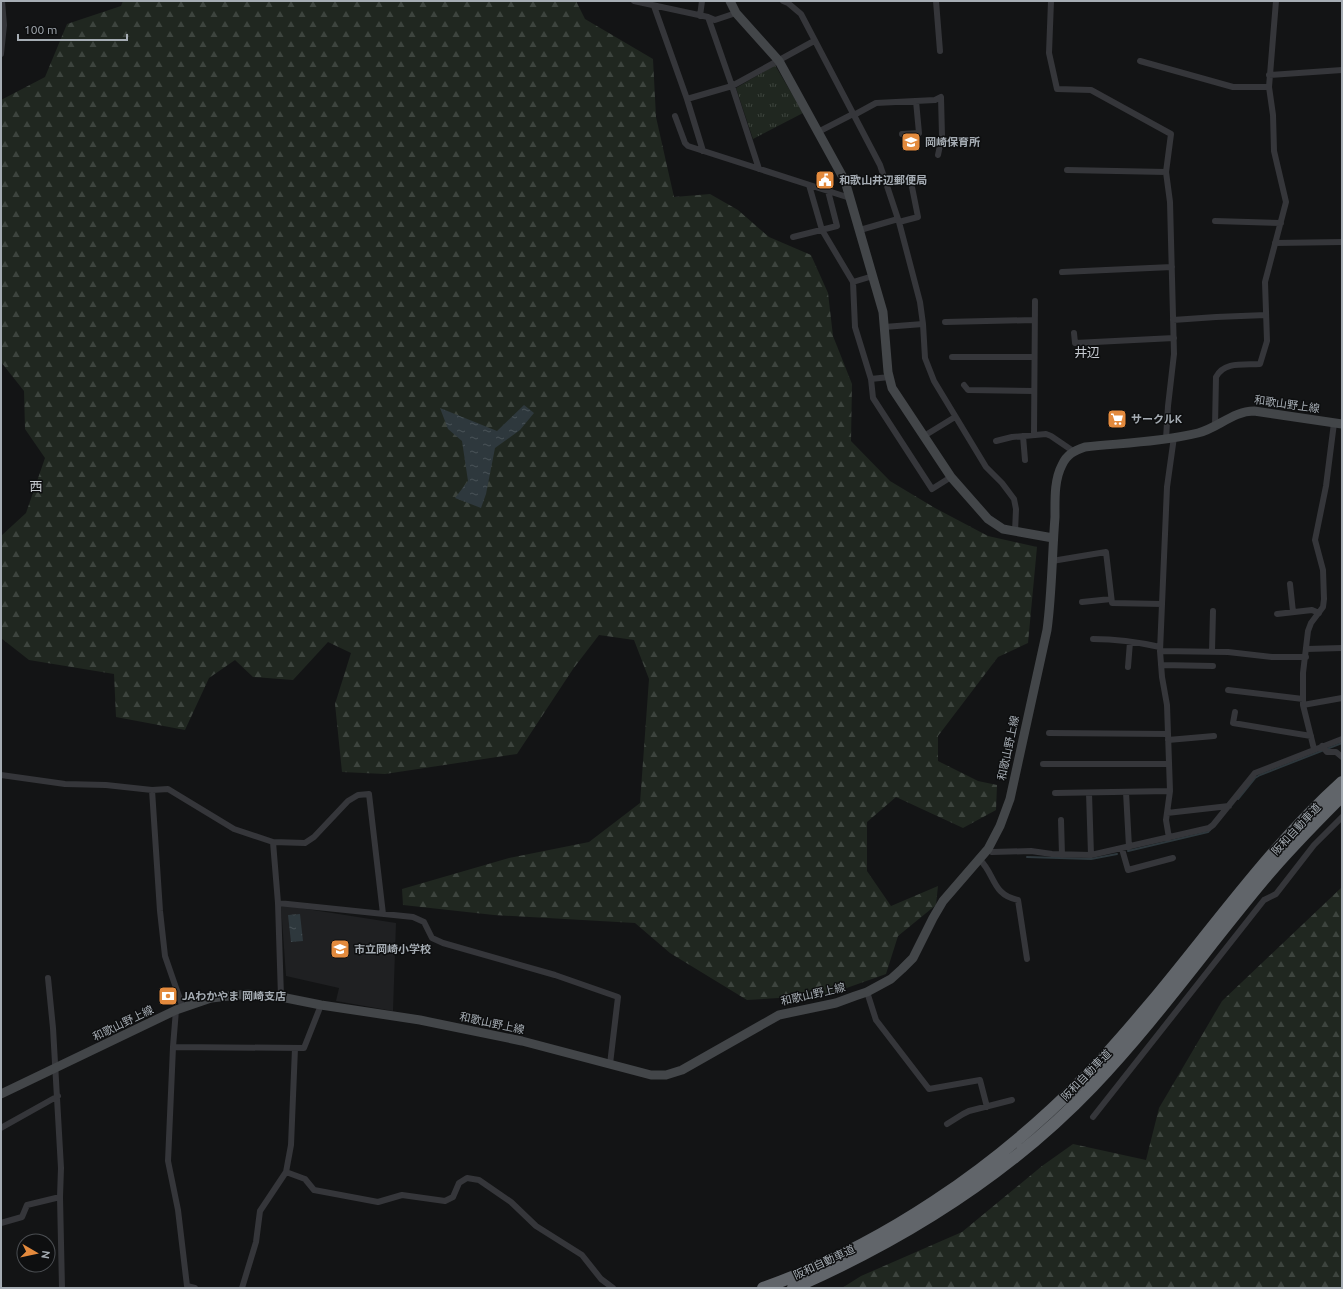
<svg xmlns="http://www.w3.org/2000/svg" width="1343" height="1289" font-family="Ubuntu,'Noto Sans JP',sans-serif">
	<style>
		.built { fill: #1f2022 }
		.forest { fill: url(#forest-firs) }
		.park { fill: url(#park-tufts) }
		.water { fill: url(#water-ripples) }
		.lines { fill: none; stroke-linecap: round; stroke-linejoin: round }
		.stream { stroke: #2e383d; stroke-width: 2 }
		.street { stroke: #35363a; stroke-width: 6 }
		.secondary { stroke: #434649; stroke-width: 9 }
		.highway { stroke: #61656a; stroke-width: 12 }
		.labels { text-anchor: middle; stroke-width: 3; stroke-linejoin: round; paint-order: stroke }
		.poi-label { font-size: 11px; font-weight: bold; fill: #a6adb4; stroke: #0e0f10; text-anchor: start }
		.street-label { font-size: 11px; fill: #a6adb4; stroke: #0e0f10 }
		.quarter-label { font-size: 13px; fill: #c7cbd1; stroke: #0e0f10 }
	</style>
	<defs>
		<pattern id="forest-firs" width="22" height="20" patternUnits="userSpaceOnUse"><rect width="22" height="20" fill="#202720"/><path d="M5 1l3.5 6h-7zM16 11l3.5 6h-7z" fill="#3d443e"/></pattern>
		<pattern id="park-tufts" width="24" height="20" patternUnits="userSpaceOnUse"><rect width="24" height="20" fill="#202720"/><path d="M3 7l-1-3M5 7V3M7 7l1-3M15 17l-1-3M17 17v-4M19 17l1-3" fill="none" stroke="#3d443e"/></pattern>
		<pattern id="water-ripples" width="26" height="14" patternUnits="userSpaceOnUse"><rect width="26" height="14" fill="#2e383d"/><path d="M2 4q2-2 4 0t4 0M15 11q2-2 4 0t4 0" fill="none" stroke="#495257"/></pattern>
	</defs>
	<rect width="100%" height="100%" fill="#131415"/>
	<!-- built -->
	<path class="built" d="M 281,905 L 396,923 L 393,1011 L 336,1001 L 339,988 L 286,976 Z"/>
	<!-- forest -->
	<path class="forest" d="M 123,1 L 576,1 L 585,19 L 653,59 L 656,117 L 674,197 L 710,194 L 738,210 L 769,237 L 811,255 L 828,293 L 833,336 L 852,384 L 851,441 L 890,481 L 935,508 L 988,536 L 1037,547 L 1028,643 L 998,657 L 938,736 L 938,761 L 978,781 L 997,785 L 996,810 L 963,828 L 896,797 L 867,822 L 867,871 L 891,906 L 938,886 L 936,905 L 898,936 L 886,974 L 827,995 L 747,1000 L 670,953 L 635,923 L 494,915 L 403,905 L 402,889 L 509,858 L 589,842 L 640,803 L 649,679 L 634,640 L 599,635 L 573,669 L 517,754 L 385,774 L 342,772 L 335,704 L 351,653 L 328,642 L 293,680 L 253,677 L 235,660 L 209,678 L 185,730 L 116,717 L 114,674 L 29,660 L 1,638 L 1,536 L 26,513 L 45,458 L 25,429 L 24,391 L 1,362 L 1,100 L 45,77 L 67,24 L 121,6 Z
		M 1342,887 L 1342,1288 L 842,1288 L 861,1276 L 962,1232 L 1042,1166 L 1073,1144 L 1146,1160 L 1159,1108 L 1222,1001 Z"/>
	<!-- park -->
	<path class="park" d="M 775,65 L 803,113 L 753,139 L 736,88 Z"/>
	<!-- water -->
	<path class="water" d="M 524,405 L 534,413 L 520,430 L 495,448 L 486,494 L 481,508 L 455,498 L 468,481 L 462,441 L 448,429 L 440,408 L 497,431 Z
		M 300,914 L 303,941 L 291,942 L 288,915 Z"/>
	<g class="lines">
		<!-- stream -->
		<path class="stream" d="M 1238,799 L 1255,778 L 1260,775 L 1342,743
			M 1128,851 L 1208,832 L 1210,830
			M 1027,857 L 1091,859 L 1117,854"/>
		<!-- street -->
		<path class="street" d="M 634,1 L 708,17 L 715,20 L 736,13
			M 783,1 L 788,3 L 801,14 L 880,165 L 899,222 L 920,302 L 923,324 L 925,358 L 934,381 L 986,467 L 1002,483 L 1014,499 L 1016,509 L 1015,532
			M 936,1 L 940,51
			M 1051,1 L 1049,53 L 1057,89 L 1091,90 L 1171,134 L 1166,172 L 1170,202 L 1174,354 L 1168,406 L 1166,439
			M 654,6 L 687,99 L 703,151
			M 700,16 L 702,1
			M 708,17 L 732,86 L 759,169
			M 1,54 L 4,25 L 2,1
			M 1140,61 L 1233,87 L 1269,87
			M 1269,75 L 1342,70
			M 687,99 L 732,86 L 814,41
			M 854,115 L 876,103 L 935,100 L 941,97 L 942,136 L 938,155
			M 675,116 L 685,143 L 688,146 L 850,198
			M 818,132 L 853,114
			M 902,134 L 919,133 L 916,101
			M 1067,170 L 1166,172
			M 809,185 L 822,230 L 853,282 L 855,327 L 871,379 L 873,398 L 932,489 L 951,477
			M 1215,221 L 1281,223
			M 899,222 L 918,217 L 912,187
			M 860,230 L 898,219
			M 793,237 L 837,226 L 828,191
			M 1275,243 L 1342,242
			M 1062,272 L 1172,267
			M 853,282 L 873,276
			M 1173,320 L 1216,317 L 1266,315
			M 945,322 L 1034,320
			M 884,327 L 923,324
			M 1074,333 L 1075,343 L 1174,338
			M 952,357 L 1034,357
			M 871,379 L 889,377
			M 964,385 L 968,390 L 1034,391
			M 1215,426 L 1216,377 C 1224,361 1244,365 1260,364 L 1267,341 L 1265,282 L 1286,202 L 1274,151 L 1273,115 L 1269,87 L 1276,1
			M 1034,435 L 1035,301
			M 924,436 L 955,417
			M 1023,436 L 1025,460
			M 996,441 L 1012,437 L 1046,434 L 1051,436 L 1073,451
			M 1052,561 L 1106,552 L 1112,603 L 1162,604
			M 1290,584 L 1293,612
			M 1082,602 L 1111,599
			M 1277,614 L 1312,610 L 1319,613
			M 1093,639 C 1116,639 1138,642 1160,647
			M 1307,649 L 1342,648
			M 1160,651 L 1228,652 L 1272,657 L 1306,657
			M 1212,651 L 1213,611
			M 1161,665 L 1213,666
			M 1128,667 L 1130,642
			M 1228,690 L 1303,699
			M 1303,705 L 1342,698
			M 1235,712 L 1233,723 L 1311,736
			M 1049,733 L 1168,734
			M 1168,740 L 1214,736
			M 1322,746 L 1327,752 L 1336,752 L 1342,757
			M 1314,749 L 1303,705 L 1303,673 L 1308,631 L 1311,623 L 1323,607 L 1324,599 L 1323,570 L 1315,540 L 1326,486 L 1334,423
			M 1043,764 L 1169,764
			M 1,775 L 65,784 L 106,785 L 152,790 L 168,789 L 234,829 L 273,842 L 305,843 L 314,837 L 348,801 L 358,795 L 369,794 L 383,914
			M 152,790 L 160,911 L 165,956 L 183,1008
			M 1126,792 L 1129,847
			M 1055,793 L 1170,791
			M 1089,793 L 1091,855
			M 1167,813 L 1229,806
			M 1061,820 L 1062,855
			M 1169,838 L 1166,820 L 1170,791 L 1167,705 L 1162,677 L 1160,651 L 1167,487 L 1174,437
			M 273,842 L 278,903 L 281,997
			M 988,849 L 992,852 L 1031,851 L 1052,854 L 1091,855 L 1209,828 L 1213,825 L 1255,773 L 1342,739
			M 1122,849 L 1128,870 L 1173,858
			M 980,860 C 995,874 992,895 1018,900 L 1027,959
			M 278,903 L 413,917 L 424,922 L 432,938 L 443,943 L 555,975 L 618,997 L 610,1064
			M 48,978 L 53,1028 L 61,1168 L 60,1197 L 62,1288
			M 867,992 L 876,1020 L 929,1089 L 980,1080 L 987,1107
			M 176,1010 L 173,1047 L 168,1161 L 178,1210 L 187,1286 L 195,1288
			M 173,1047 L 304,1048 L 321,1005
			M 1093,1117 L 1264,900 L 1276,894 L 1314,845 L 1342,817
			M 947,1124 L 963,1114 L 969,1111 L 1012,1100
			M 1,1128 L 58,1096
			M 286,1172 L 305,1179 L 314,1190 L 378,1202 L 402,1195 L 445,1201 L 453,1197 L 459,1183 L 467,1178 L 479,1180 L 511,1202 L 536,1226 L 582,1255 L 601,1279 L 613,1288
			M 1,1223 L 22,1217 L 27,1205 L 60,1197
			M 242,1288 L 256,1242 L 260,1211 L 286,1172 L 291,1145 L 295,1048"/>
		<!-- secondary -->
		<path class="secondary" d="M 730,1 L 736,13 L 779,61 L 845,181 L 883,312 L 888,372 L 892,388 L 951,477 L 988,519 L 1003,529 L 1053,538
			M 1,1094 L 176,1010 L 211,998 L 248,994 L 281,997 L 321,1005 L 420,1020 L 522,1041 L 651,1075 L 666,1075 L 682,1070 L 779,1015 L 836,1003 L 855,996 L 867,992 L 891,979 L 902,969 L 913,958 L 933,918 L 943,901 L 988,849 L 1000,826 L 1010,799 L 1047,630 C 1052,593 1052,555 1055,517 C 1055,500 1054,480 1062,465 C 1067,454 1074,451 1085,447 C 1122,443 1161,442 1198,433 C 1218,428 1233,411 1254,411 L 1342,424"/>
		<!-- highway -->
		<path class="highway" d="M 763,1288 C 882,1246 994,1169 1082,1080 C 1106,1056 1128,1030 1150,1004 C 1213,929 1269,848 1342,782
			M 793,1288 C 903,1240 1009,1174 1093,1086 C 1155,1021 1207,947 1265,878 C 1289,849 1315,823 1342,796"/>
	</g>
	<!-- icons -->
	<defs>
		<symbol id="school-square" viewBox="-11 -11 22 22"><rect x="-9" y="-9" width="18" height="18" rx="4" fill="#e38a3d" stroke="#0e0f10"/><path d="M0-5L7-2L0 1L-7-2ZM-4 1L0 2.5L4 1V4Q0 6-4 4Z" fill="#fff"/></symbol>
		<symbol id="civic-square" viewBox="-11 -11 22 22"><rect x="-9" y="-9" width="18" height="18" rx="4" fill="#e38a3d" stroke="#0e0f10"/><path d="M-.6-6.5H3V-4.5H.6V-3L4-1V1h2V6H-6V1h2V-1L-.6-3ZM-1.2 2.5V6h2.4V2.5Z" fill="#fff"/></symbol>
		<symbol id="supermarket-square" viewBox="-11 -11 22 22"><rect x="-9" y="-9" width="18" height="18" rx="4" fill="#e38a3d" stroke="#0e0f10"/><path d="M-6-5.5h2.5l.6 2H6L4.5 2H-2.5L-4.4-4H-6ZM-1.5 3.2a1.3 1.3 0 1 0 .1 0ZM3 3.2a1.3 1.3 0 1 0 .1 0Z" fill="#fff"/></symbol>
		<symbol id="bank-square" viewBox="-11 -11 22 22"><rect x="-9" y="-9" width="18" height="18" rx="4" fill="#e38a3d" stroke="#0e0f10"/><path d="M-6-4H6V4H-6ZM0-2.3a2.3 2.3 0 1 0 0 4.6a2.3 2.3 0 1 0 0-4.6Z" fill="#fff"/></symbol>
	</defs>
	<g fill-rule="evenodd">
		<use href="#school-square" x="900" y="131" width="22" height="22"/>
		<use href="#civic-square" x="814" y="169" width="22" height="22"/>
		<use href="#supermarket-square" x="1106" y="408" width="22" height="22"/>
		<use href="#school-square" x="329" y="938" width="22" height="22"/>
		<use href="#bank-square" x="157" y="985" width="22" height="22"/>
	</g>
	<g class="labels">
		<!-- poi labels -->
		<g class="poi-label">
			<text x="925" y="146">岡崎保育所</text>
			<text x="839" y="184">和歌山井辺郵便局</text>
			<text x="1131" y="423">サークルK</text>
			<text x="354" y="953">市立岡崎小学校</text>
			<text x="182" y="1000">JAわかやま 岡崎支店</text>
		</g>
		<!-- street labels -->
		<g class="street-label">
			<text transform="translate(1287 404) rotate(8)" y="4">和歌山野上線</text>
			<text transform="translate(1008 748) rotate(-78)" y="4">和歌山野上線</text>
			<text transform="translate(1296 829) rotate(-47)" y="4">阪和自動車道</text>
			<text transform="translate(813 994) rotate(-13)" y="4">和歌山野上線</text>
			<text transform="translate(123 1023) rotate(-26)" y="4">和歌山野上線</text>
			<text transform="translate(492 1023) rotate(12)" y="4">和歌山野上線</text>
			<text transform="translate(1086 1075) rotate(-46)" y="4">阪和自動車道</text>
			<text transform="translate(824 1262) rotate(-25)" y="4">阪和自動車道</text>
		</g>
		<!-- quarter labels -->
		<g class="quarter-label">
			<text x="1087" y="357">井辺</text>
			<text x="36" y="491">西</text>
		</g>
	</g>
	<!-- border -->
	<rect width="1343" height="1289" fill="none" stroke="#a6adb4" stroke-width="4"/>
	<!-- north arrow -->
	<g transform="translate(36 1253) rotate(99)"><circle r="19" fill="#0e0f10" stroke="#4b4e52"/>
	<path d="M0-3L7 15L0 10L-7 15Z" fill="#e38a3d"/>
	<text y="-6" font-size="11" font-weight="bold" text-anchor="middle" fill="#a6adb4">N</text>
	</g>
	<!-- scale -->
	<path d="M18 34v6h109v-6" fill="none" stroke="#a6adb4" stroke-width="2"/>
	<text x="24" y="34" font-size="12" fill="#a6adb4" stroke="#0e0f10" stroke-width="3" paint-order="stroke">100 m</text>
</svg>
